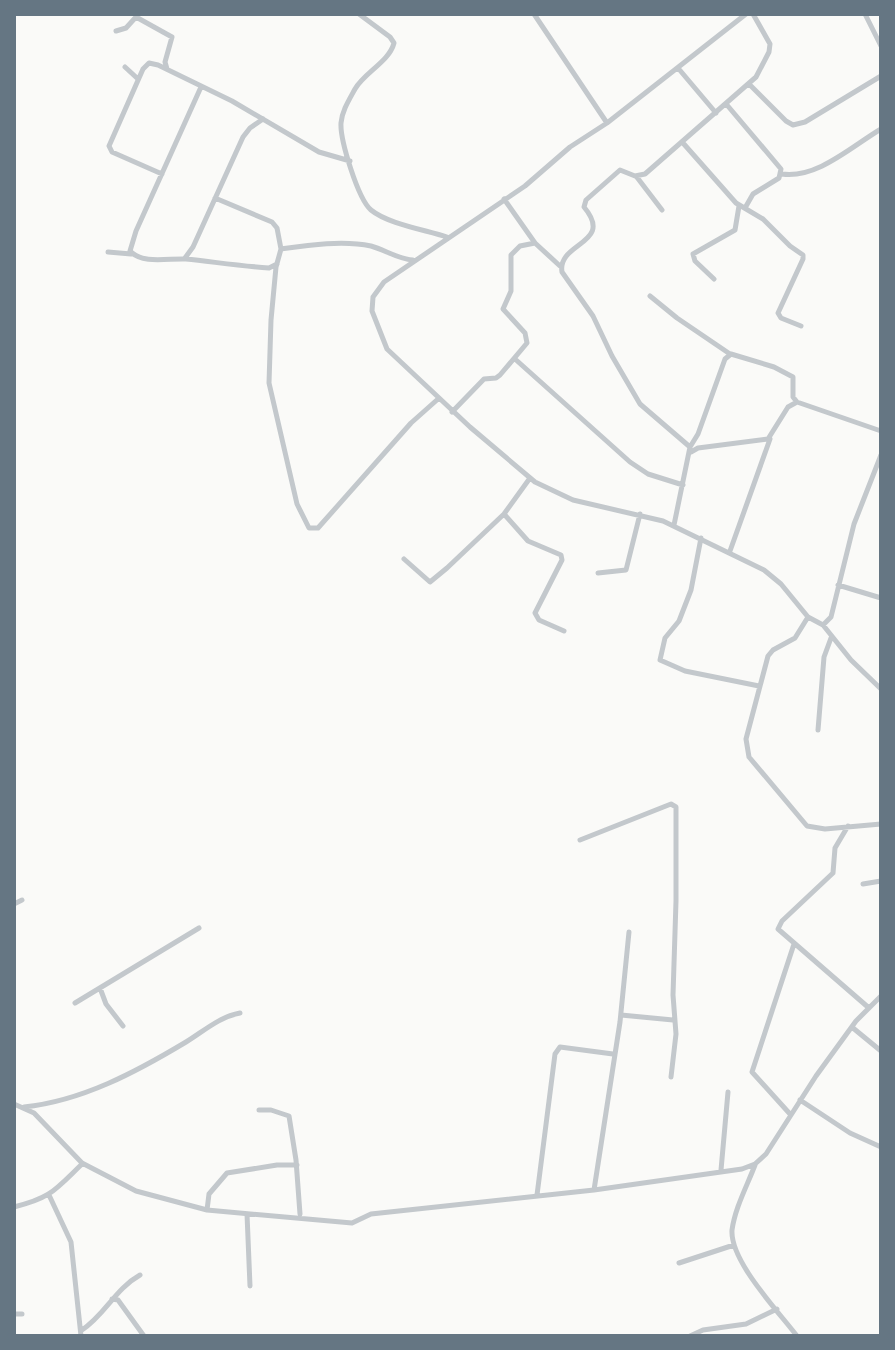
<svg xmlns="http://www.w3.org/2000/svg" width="895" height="1350" font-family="Raleway,sans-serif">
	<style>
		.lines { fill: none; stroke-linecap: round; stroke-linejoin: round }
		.minor { stroke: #c3c8cc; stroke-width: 5 }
	</style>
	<rect width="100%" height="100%" fill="#fafaf8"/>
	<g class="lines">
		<!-- minor -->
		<path class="minor" d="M 138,14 L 136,17 L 172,37 L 165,62 L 167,69
			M 359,14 L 390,37 L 394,43 C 389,62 365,72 355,89 C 349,100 342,111 341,123 C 340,140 358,199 371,210 C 388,224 426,230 447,237
			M 534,14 L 607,123
			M 746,14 L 607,123 L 570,147 L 525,186 L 384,282 L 373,297 L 372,311 L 387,349 L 470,427 L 535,482 L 573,500 L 663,521 L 764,570 L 781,584 L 808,617 L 823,625 L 851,660 L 881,689
			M 865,14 L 881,46
			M 116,31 L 126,28 L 136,17
			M 125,67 L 138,79
			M 678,68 L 716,113
			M 750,85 L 786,121 L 793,125 L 805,122 L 881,76
			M 201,87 L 136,231 L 130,251 C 143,265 169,258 186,259 C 214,262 242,266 269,268 L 277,264
			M 727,105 L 781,169 L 779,178 L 753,194 L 745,208
			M 683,143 L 736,203 L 763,219 L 790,246 L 803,255 L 803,259 L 778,313 L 781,318 L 801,326
			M 162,174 L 112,152 L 109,146 L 143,69 L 149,63 L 158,65 L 232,101 L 319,152 L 350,161
			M 782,174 C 817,179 852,146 881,129
			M 636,176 L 662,210
			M 215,198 L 272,222 L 277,228 L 281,249 L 276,267 L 271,320 L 269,383 L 297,504 L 309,528 L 318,528 L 411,423 L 438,399
			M 504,199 L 535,243
			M 281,249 C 309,245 343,240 371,246 C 385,250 398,259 413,260
			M 108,252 L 131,254
			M 185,258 L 193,247 L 243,137 L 250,128 L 263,119
			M 714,279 L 695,261 L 693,254 L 735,230 L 739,206
			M 650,296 L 677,318 L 730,354
			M 515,359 L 630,462 L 648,474 L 683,485
			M 452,412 L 484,379 L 496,378 L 500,375 L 527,343 L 525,333 L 503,309 L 511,291 L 511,255 L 520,246 L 535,243 L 560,266
			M 690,447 L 698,434 L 725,359 L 731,354 L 774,367 L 793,377 L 793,397 L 797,402 L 881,431
			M 691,452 L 698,448 L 768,439 L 788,407 L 797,402
			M 504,514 L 528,541 L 561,555 L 562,560 L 535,613 L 539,620 L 564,631
			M 674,525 L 690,447 L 640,404 L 612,356 L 593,316 L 562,272 C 557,242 615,244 584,207 L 586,200 L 620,170 L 635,176 L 645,174 L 756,77 L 769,52 L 770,44 L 753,14
			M 701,538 L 691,590 L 679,621 L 665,638 L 660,660 L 685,671 L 759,686
			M 730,551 L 770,439
			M 404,559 L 430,582 L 447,568 L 504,514 L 530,478
			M 598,573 L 626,570 L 640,514
			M 838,585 L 881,598
			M 808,617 L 795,638 L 773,650 L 768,656 L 746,739 L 749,757 L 807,826 L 825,829 L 881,824
			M 823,625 L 831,617 L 854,524 L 881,455
			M 818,730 L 824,657 L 831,638
			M 848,826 L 835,848 L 833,873 L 782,921 L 778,929 L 869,1008
			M 580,840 L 671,804 L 676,807 L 676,901 L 673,995 L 676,1034 L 671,1077
			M 863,884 L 881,881
			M 14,904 L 22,900
			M 100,988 L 106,1004 L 123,1026
			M 75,1003 L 199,928
			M 621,1015 L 673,1020
			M 853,1028 L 881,1051
			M 800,1100 L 850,1133 L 881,1147
			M 14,1104 L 34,1113 L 82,1163 L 136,1191 L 207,1210 L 352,1223 L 371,1214 L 594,1190 L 742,1169 L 755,1164 L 766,1154 L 816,1076 L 856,1021 L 881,996
			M 24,1107 C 82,1101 136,1072 186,1042 C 204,1031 219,1017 240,1013
			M 259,1110 L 271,1110 L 289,1116 L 296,1160 L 300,1214
			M 790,1114 L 752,1072 L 794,944
			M 755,1165 C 747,1186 735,1208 732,1230 C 730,1261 778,1311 797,1336
			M 721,1170 L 728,1092
			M 594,1190 L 620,1022 L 629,932
			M 49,1195 L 71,1242 L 81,1336
			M 537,1195 L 555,1054 L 560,1047 L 613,1054
			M 14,1207 C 51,1198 55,1190 82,1164
			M 207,1210 L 209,1194 L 227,1173 L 277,1165 L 297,1165
			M 247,1214 L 250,1286
			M 679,1263 L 734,1245
			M 112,1299 L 118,1300 L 144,1336
			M 14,1314 L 22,1314
			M 82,1330 C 105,1315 115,1289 140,1275
			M 690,1336 L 703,1330 L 746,1324 L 777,1309"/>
	</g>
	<!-- border -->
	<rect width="895" height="1350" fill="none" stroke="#657683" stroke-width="32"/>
</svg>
